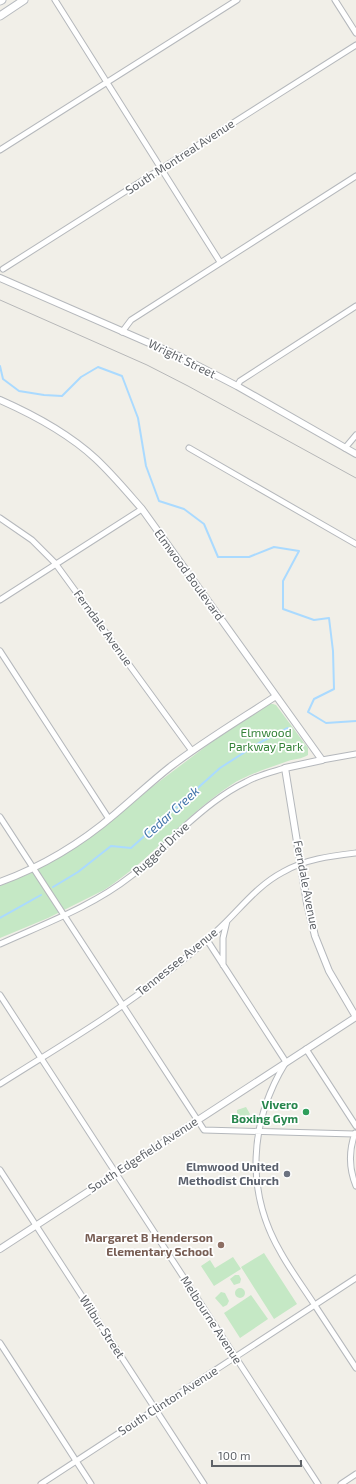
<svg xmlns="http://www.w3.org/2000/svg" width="356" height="1484" font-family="'Exo 2',sans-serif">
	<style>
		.green { fill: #c5e8c5 }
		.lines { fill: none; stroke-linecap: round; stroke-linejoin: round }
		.stream { stroke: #aadaff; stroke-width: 2 }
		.minor-casing { stroke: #b5b8bc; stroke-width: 7 }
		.tertiary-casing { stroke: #b5b8bc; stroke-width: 8 }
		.secondary-casing { stroke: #b6babf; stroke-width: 9 }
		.minor { stroke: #fff; stroke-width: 5 }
		.tertiary { stroke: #fff; stroke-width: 6 }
		.secondary { stroke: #fff; stroke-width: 7 }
		.tram { stroke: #b6b7b8; stroke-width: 1 }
		.leisure-dot { fill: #2e9e5b; stroke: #fff; stroke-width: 1.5 }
		.worship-dot { fill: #6b7280; stroke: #fff; stroke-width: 1.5 }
		.education-dot { fill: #8d6e63; stroke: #fff; stroke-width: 1.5 }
		.labels { text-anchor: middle; stroke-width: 3.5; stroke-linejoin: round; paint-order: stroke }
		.street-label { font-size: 12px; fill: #5f6368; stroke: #fff }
		.park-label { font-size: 12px; fill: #348238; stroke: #fff }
		.leisure-label { font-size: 12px; font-weight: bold; fill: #27864d; stroke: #fff; text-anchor: end }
		.worship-label { font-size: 12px; font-weight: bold; fill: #5b616d; stroke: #fff; text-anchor: end }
		.education-label { font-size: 12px; font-weight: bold; fill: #785e54; stroke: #fff; text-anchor: end }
		.water-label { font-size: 13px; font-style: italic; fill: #4174aa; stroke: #fff }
	</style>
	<rect width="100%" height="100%" fill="#f1efe8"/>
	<!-- green -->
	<path class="green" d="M 270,704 L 273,704 L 276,705 L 308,748 L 308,755 C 302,759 294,759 288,761 C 269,768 248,774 231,785 C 185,815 151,860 104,890 L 48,918 L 0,938 L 0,886 L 31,873 L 98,832 L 152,787 L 213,741 Z
		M 246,1107 L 250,1114 L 246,1121 L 237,1119 L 237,1110 Z
		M 264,1253 L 297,1304 L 274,1319 L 241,1267 Z
		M 233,1257 L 241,1269 L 214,1286 L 201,1266 L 210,1260 L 215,1268 Z
		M 235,1275 L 239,1275 L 241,1279 L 240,1283 L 234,1285 L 230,1279 Z
		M235 1293a5 5 0 1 1 10 0a5 5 0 1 1-10 0Z
		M 221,1292 L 225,1293 L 229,1301 L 227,1305 L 223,1307 L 215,1298 Z
		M 251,1295 L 268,1319 L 240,1338 L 224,1313 Z"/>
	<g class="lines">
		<!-- stream -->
		<path class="stream" d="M 0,366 L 3,379 L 19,391 L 44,395 L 62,396 L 81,377 L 98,367 L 122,376 L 138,418 L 146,466 L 159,501 L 184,509 L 204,524 L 218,557 L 249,557 L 274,547 L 299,551 L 283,581 L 283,609 L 314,620 L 329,618 L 333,651 L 334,689 L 314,699 L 308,712 L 326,723 L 356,721
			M 53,887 L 78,872 L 111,846 L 131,848 L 220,768 L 259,743 L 288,728
			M 0,918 L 41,895"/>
		<defs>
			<path id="minor" d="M 55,0 L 220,262
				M 335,0 L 356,33
				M 0,150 L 237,0
				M 3,269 L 356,45
				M 122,332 L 131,320 L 356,176
				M 237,386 L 240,381 L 356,306
				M 189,448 L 356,544
				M 345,448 L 356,435
				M 0,518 L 32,540 L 55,563 L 192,751
				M 0,600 L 142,509
				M 0,651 L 109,819
				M 322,760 L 356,754
				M 0,817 L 204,1130 L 354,1134
				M 207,940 L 286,1062 C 249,1122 245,1192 281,1253 C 291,1271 303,1287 314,1304 C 328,1325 342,1347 356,1368
				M 0,944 C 44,924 93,906 131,876 C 151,861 167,843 185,826 C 203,810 223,793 246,782 C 258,775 272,772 285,768
				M 223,965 L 223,938 L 227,921
				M 0,995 L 318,1484
				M 306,1049 L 356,1126
				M 0,1084 C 55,1049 112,1016 164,975 C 186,958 207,941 226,922 C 244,904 260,884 283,872 C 305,859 331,856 356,853
				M 355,1133 C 349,1150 349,1169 356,1186
				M 0,1170 L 204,1484
				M 0,1343 L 91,1484
				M 41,1484 L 356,1278
				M 341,1484 L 356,1474"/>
			<path id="tertiary" d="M 0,278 L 156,346 L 183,358 L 237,386 L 356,454
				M 0,400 C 34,415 69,434 96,459 C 113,475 127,492 142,509 L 322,760 L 285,768 L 307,903 L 315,936 L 329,971 L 356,1017
				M 0,882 C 41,867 81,843 115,814 C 133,799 151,782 170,767 C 204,741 241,719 276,696
				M 0,1249 L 356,1017"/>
			<path id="secondary" d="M 0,1 L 2,0
				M 0,16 L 24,0"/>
		</defs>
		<!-- minor casing -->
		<use href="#minor" class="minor-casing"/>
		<!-- tertiary casing -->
		<use href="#tertiary" class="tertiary-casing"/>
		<!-- secondary casing -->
		<use href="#secondary" class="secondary-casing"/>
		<!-- minor -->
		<use href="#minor" class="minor"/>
		<!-- tertiary -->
		<use href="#tertiary" class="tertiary"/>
		<!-- secondary -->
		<use href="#secondary" class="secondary"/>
		<!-- tram -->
		<path class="tram" d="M 0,300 L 147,365 L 188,386 L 356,478"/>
	</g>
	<!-- markers -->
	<circle class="leisure-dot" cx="306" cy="1112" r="4"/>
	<circle class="worship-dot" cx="287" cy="1174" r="4"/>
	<circle class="education-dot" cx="221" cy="1245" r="4"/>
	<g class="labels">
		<!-- street labels -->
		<g class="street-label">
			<text transform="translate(180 157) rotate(-33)" y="4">South Montreal Avenue</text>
			<text transform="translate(182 359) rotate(26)" y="4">Wright Street</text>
			<text transform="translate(189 575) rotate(54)" y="4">Elmwood Boulevard</text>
			<text transform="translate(103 628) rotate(54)" y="4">Ferndale Avenue</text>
			<text transform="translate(161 849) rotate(-43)" y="4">Rugged Drive</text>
			<text transform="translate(306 885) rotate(79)" y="4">Ferndale Avenue</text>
			<text transform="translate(177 962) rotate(-39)" y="4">Tennessee Avenue</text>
			<text transform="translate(143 1155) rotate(-33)" y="4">South Edgefield Avenue</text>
			<text transform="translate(211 1320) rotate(57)" y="4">Melbourne Avenue</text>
			<text transform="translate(102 1327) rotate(57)" y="4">Wilbur Street</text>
			<text transform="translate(168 1401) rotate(-33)" y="4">South Clinton Avenue</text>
		</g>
		<!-- park labels -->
		<g class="park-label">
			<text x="266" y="737">Elmwood<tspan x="266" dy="14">Parkway Park</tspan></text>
		</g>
		<!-- leisure labels -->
		<g class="leisure-label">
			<text x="298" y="1109">Vivero<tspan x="298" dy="14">Boxing Gym</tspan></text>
		</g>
		<!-- worship labels -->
		<g class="worship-label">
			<text x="279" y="1171">Elmwood United<tspan x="279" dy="14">Methodist Church</tspan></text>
		</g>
		<!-- education labels -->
		<g class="education-label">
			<text x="213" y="1242">Margaret B Henderson<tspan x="213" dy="14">Elementary School</tspan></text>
		</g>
		<!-- water labels -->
		<g class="water-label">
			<text transform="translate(171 812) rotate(-42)" y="5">Cedar Creek</text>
		</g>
	</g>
	<!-- scale -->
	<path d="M212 1460v6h89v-6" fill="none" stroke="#5f6368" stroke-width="2"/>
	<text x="218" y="1460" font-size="12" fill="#5f6368" stroke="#ffffff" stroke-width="3" paint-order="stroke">100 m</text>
</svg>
